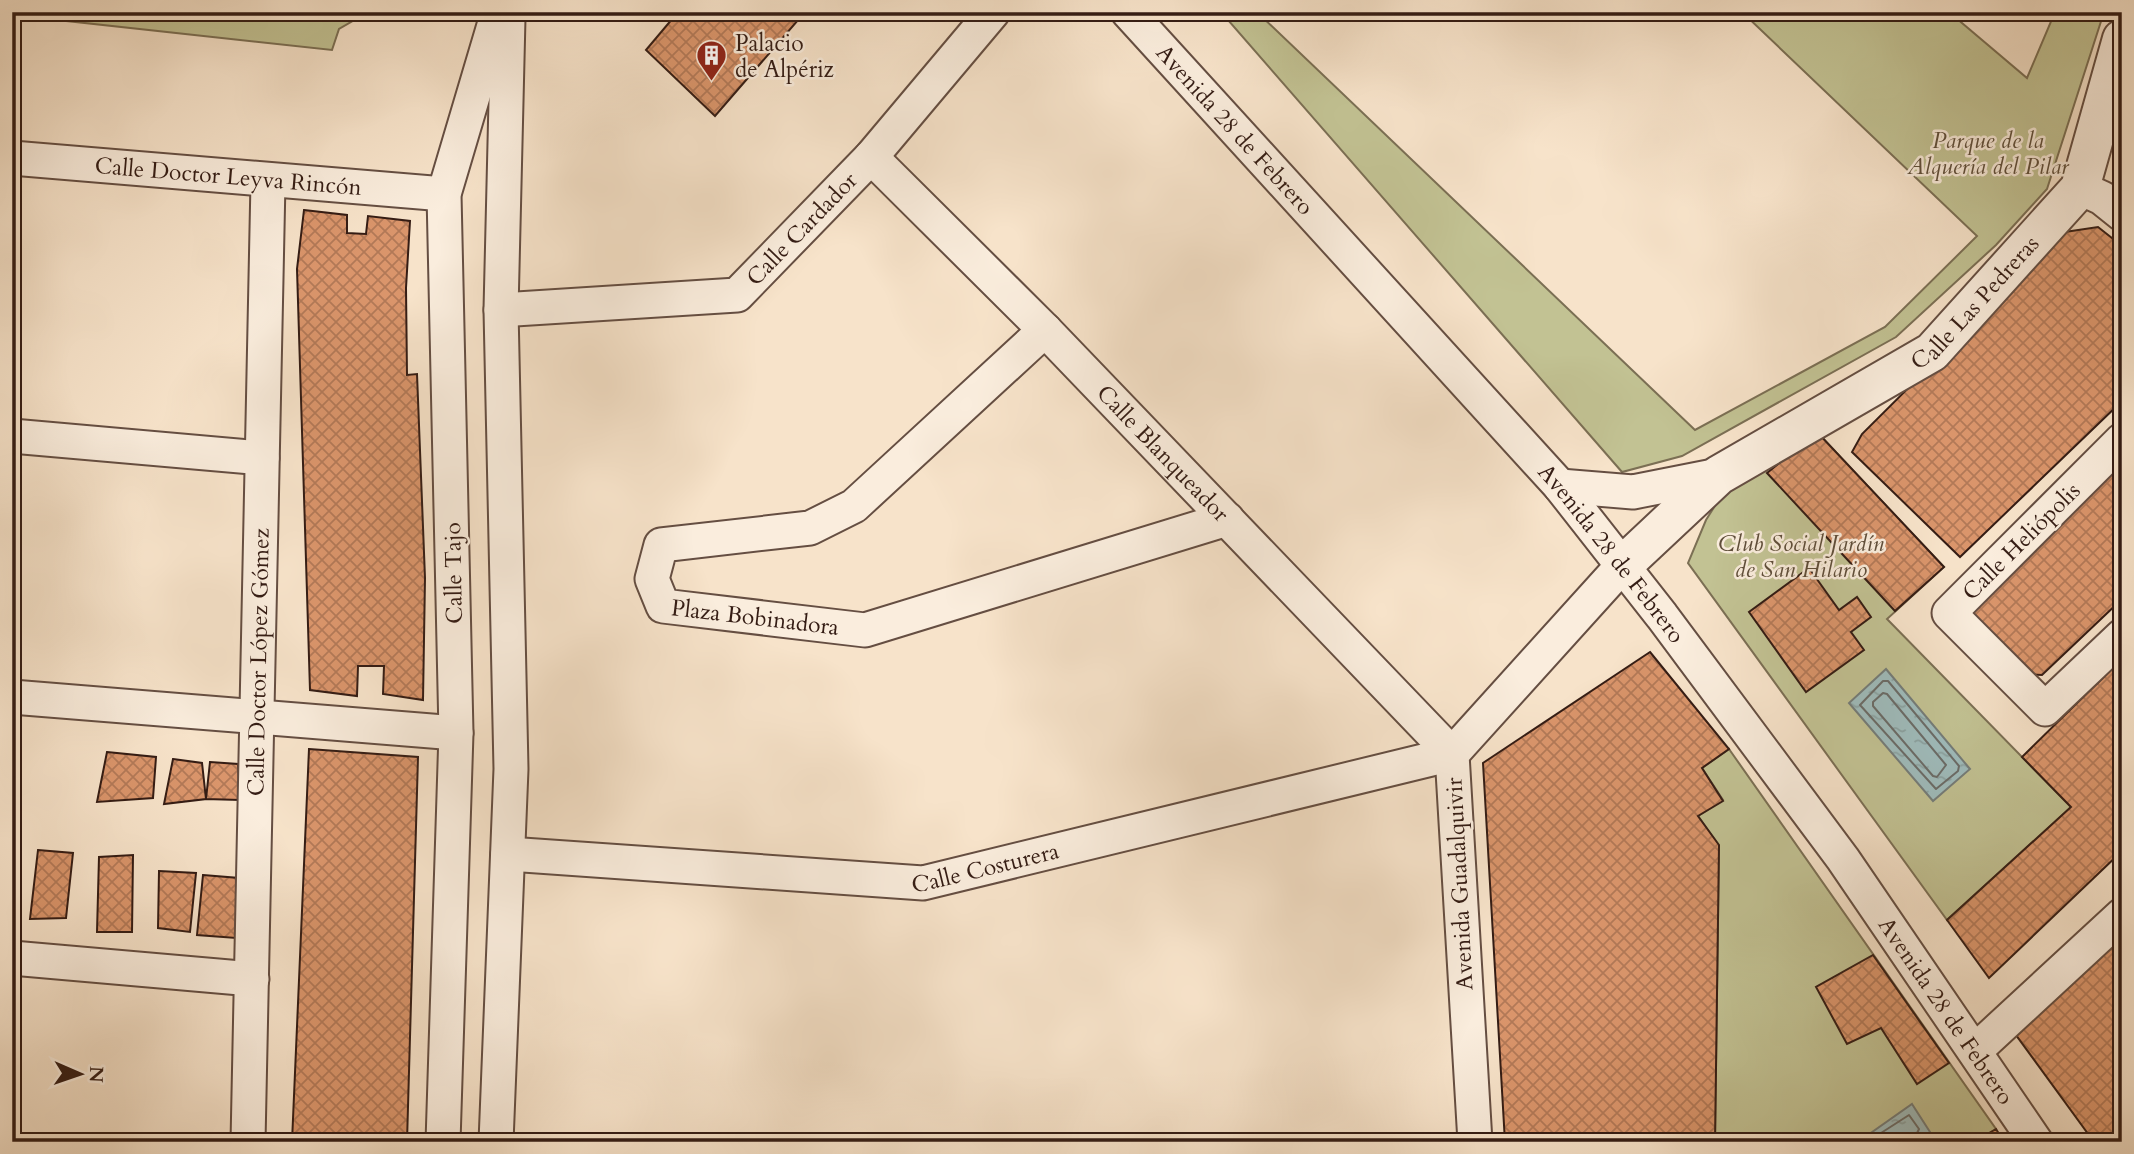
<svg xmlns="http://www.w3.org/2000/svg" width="2134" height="1154" font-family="Cardo,serif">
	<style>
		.green { fill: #c2c293; stroke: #7b6f54; stroke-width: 2 }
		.water { fill: url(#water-ripples); stroke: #747d7a; stroke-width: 2 }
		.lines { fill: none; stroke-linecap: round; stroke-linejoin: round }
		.shore { stroke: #6a6c69; stroke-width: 2 }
		.building { fill: url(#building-cross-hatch); stroke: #341c14; stroke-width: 2 }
		.minor-casing { stroke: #654e42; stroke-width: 37 }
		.tertiary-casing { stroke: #654e42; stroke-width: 42 }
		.minor { stroke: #faeddd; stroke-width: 33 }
		.tertiary { stroke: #faeddd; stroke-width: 38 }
		.labels { text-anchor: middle; stroke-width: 5; stroke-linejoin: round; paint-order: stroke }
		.poi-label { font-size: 23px; fill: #341c14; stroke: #faeddd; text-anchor: start }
		.street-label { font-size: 23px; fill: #341c14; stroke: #faeddd }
		.park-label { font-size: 23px; font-style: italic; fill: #5f4e3a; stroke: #faeddd }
	</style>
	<defs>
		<pattern id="water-ripples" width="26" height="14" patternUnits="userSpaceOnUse" patternTransform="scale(1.75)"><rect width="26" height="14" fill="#9fbdbe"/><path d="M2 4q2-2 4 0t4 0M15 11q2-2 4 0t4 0" fill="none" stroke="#8aa2a2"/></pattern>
		<pattern id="building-cross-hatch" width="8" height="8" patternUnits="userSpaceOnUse" patternTransform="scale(1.75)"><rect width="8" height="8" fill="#da956b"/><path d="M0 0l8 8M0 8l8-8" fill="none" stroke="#b27957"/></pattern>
	</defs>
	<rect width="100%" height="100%" fill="#f7e3ca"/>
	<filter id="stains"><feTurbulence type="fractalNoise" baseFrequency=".00286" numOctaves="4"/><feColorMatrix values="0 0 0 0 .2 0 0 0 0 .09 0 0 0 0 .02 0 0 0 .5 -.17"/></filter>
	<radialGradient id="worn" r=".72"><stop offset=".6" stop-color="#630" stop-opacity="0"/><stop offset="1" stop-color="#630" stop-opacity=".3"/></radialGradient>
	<!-- green -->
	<path class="green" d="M 12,12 L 454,12 L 452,17 L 365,14 L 339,29 L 332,50 L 12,15 Z
		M 1221,12 L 1257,12 L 1695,430 L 1885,327 L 1977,236 L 1742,12 L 1949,12 L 2027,78 L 2055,12 L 2104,12 L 2047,189 L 1996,245 L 1896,337 L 1682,456 L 1622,472 Z
		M 1817,432 L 1944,567 L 1887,619 L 2071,807 L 1947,920 L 1688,563 L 1706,520 L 1733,477 Z
		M 1729,749 L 1996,1129 L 1974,1142 L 1715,1142 L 1719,846 L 1698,816 L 1723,800 L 1702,768 Z"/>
	<!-- water -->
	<path class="water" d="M 1886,669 L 1970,769 L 1933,801 L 1849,703 Z
		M 1912,1104 L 1930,1132 L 1916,1142 L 1858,1142 Z"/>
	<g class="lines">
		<!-- shore -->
		<path class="shore" d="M 1883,681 L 1888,681 L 1959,766 L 1958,771 L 1936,789 L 1860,705 Z
			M 1883,693 L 1887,694 L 1946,765 L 1937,777 L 1933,776 L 1873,706 L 1873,702 Z
			M 1867,1142 L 1909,1115 L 1919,1129 L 1913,1142"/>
	</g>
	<!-- building -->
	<path class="building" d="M 678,12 L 805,12 L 715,116 L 646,50 Z
		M 304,210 L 347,215 L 347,233 L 366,234 L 368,216 L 410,221 L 406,288 L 407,375 L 417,374 L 425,578 L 423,700 L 383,694 L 384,666 L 358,666 L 357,696 L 310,690 L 297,269 Z
		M 2098,227 L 2122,246 L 2122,401 L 1960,557 L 1852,452 L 1862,434 L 2065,232 Z
		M 1817,432 L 1944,567 L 1895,611 L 1767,473 Z
		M 2122,451 L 2122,599 L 2042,675 L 2025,674 L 1969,625 L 1972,603 Z
		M 1809,568 L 1839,610 L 1857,597 L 1871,617 L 1851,632 L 1864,650 L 1806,692 L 1749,612 Z
		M 1650,652 L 1729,749 L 1702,768 L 1723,801 L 1698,816 L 1719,845 L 1715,1142 L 1505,1142 L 1483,763 Z
		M 2122,659 L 2122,851 L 1989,978 L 1947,920 L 2071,807 L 2022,757 Z
		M 309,749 L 418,757 L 407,1142 L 292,1142 Z
		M 107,752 L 156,757 L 153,798 L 97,802 Z
		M 173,759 L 202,763 L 206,799 L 164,804 Z
		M 210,762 L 238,764 L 240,800 L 206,799 Z
		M 38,850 L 73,853 L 66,918 L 30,919 Z
		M 133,855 L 132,932 L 97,932 L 99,857 Z
		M 159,871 L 196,873 L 190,932 L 158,928 Z
		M 203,875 L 239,878 L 236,938 L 197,935 Z
		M 2122,935 L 2122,1142 L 2094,1142 L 2016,1035 Z
		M 1873,955 L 1949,1063 L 1917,1084 L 1881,1028 L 1847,1044 L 1816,987 Z
		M 1996,1129 L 2004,1142 L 1974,1142 Z"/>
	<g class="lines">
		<defs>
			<g id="minor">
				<path id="s1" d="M 1128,12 L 1560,486 L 1662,616 L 1843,859 L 2036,1142"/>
				<path id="s2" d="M 871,157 L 1045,330 L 1452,754"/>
				<path id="s3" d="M 12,158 L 444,194"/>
				<path d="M 2080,188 L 2102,198 L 2122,214"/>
				<path id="s4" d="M 501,310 L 737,295 L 871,157 L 993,12"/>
				<path id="s5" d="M 1045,330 L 854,506 L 810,528 L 661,545 L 652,579 L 663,606 L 865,630 L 1227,519"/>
				<path d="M 12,436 L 262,458"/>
				<path d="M 2122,440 L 1949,613 L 2045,709 L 2122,636"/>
				<path d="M 1560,486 L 1633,492 L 1719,475"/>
				<path d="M 12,697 L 456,733"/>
				<path id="s6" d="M 508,854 L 923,883 L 1452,754"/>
				<path d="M 12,958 L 252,979"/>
				<path d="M 1976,1050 L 2122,915"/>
				<path id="s7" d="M 248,1142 L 268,182"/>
				<path d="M 443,1142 L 456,733 L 444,194 L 498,12"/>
				<path d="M 496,1142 L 511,769 L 501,310 L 508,18"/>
				<path d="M 1475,1142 L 1452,754 L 1622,566"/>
			</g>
			<g id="tertiary">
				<path id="s8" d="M 1622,566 L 1719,475 L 1932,352 L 2080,188 L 2122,39"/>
			</g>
		</defs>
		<!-- minor casing -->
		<use href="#minor" class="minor-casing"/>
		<!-- tertiary casing -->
		<use href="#tertiary" class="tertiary-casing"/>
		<!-- minor -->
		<use href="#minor" class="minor"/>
		<!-- tertiary -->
		<use href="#tertiary" class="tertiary"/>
	</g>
	<!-- icons -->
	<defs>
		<symbol id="building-pin" viewBox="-11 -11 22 30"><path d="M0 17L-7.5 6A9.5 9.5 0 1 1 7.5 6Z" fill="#8f2418" stroke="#faeddd"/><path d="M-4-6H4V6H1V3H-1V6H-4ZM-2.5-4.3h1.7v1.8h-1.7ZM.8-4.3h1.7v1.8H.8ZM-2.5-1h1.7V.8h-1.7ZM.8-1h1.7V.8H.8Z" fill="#fff"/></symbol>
	</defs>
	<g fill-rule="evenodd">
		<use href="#building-pin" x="694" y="38" width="35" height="47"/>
	</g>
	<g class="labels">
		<!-- poi labels -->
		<g class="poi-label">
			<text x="735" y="51">Palacio<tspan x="735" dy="26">de Alpériz</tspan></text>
		</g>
		<!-- street labels -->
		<g class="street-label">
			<text dy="8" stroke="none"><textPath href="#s1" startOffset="159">Avenida 28 de Febrero</textPath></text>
			<text dy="8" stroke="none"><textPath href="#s3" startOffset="217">Calle Doctor Leyva Rincón</textPath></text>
			<text dy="8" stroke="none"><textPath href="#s4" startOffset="329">Calle Cardador</textPath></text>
			<text dy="8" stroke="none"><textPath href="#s8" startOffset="444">Calle Las Pedreras</textPath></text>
			<text dy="8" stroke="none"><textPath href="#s2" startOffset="416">Calle Blanqueador</textPath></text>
			<text transform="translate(2021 541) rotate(-45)" y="8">Calle Heliópolis</text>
			<text dy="8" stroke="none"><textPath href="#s1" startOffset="726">Avenida 28 de Febrero</textPath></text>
			<text transform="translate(453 573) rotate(-91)" y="8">Calle Tajo</text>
			<text dy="8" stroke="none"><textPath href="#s5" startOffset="616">Plaza Bobinadora</textPath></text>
			<text dy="8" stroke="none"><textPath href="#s7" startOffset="480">Calle Doctor López Gómez</textPath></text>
			<text dy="8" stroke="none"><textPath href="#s6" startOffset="480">Calle Costurera</textPath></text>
			<text transform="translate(1459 884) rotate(-93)" y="8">Avenida Guadalquivir</text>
			<text dy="8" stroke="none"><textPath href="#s1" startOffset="1293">Avenida 28 de Febrero</textPath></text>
		</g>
		<!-- park labels -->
		<g class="park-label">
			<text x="1988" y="148">Parque de la<tspan x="1988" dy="26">Alquería del Pilar</tspan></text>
			<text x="1801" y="551">Club Social Jardín<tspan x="1801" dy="26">de San Hilario</tspan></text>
		</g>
	</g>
	<!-- margin -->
	<rect width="2134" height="1154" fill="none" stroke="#f7e3ca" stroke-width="42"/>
	<rect x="14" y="14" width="2106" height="1126" fill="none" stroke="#341c14" stroke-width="3.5"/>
	<rect x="21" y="21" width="2092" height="1112" fill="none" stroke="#341c14" stroke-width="2"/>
	<!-- north arrow -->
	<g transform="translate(80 1074) rotate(92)" stroke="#faeddd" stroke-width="5" paint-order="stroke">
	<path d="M0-5L12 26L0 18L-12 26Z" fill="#341c14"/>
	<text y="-10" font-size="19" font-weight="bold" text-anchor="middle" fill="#341c14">N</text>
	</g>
	<rect width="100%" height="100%" filter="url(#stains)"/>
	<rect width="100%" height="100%" fill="url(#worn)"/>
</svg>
